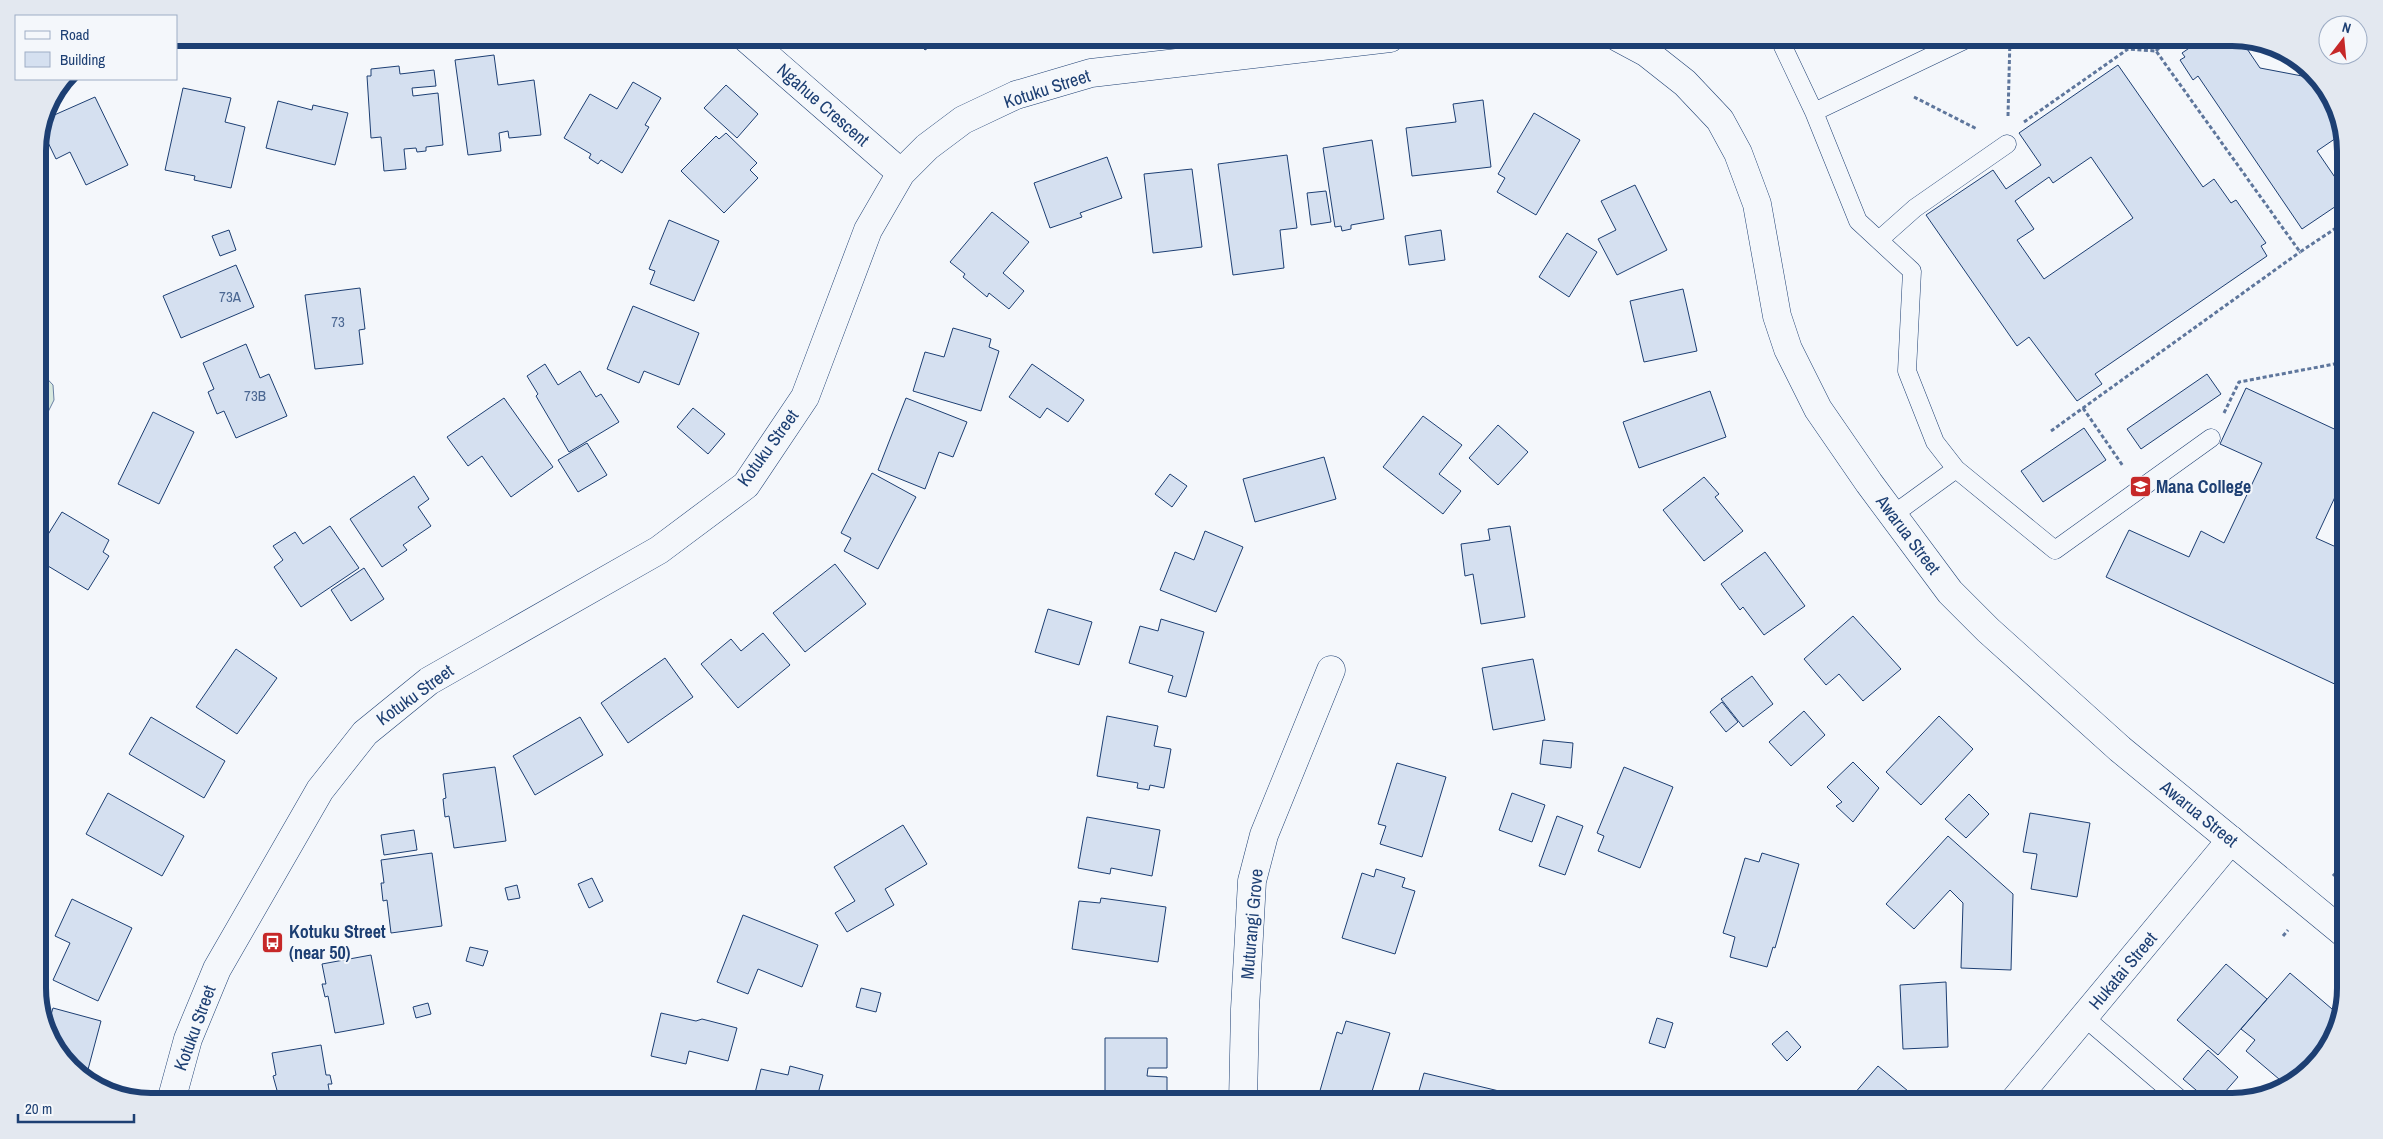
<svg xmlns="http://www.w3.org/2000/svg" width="2383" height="1139" font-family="'Archivo Narrow',sans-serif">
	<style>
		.green { fill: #d7e8df; stroke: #687fa3 }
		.building { fill: #d5e0f0; stroke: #1d3f73; fill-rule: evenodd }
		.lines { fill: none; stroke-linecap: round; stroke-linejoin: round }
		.service-casing { stroke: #1d3f73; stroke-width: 19 }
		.minor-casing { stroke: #1d3f73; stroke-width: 29 }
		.tertiary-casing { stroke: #1d3f73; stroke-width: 29 }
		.path { stroke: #5e769c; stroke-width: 3; stroke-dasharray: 4 2.5; stroke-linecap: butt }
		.service { stroke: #f4f7fb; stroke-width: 18 }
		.minor { stroke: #f4f7fb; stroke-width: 28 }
		.tertiary { stroke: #f4f7fb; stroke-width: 28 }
		.labels { text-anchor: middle; stroke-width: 4; stroke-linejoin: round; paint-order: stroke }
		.number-label { font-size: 15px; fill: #4b6792 }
		.street-label { font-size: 18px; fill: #1d3f73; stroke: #f4f7fb }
		.poi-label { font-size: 18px; font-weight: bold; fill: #1d3f73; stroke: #f4f7fb; text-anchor: start }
		.rim { fill: none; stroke: #1d3f73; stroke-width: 6 }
	</style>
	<rect width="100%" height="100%" fill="#f4f7fb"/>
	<!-- green -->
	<path class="green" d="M 38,369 L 53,385 L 54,400 L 38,432 Z"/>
	<!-- building -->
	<path class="building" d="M 916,38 L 943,38 L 925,50 Z
		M 2204,38 L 2241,40 L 2260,68 L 2302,76 L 2308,72 L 2326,88 L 2342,134 L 2317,151 L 2345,192 L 2345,200 L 2302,229 L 2198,76 L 2193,80 L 2180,60 L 2185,57 L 2182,53 Z
		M 494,55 L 498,85 L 534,80 L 541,135 L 509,138 L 508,131 L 499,133 L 501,151 L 468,155 L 455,60 Z
		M 2118,65 L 2203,187 L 2214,179 L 2231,203 L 2236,200 L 2266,243 L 2261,246 L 2267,256 L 2095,374 L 2102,384 L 2077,401 L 2029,337 L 2017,346 L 1926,215 L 1993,170 L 2006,189 L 2041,165 L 2019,133 ZM 2091,157 L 2133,218 L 2044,279 L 2017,240 L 2034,229 L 2015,201 L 2049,177 L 2053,183 Z
		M 399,66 L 400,74 L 434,70 L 436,86 L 412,88 L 413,96 L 438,93 L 443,145 L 426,147 L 426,151 L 417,152 L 416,148 L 404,149 L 406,169 L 384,171 L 381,137 L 371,138 L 367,76 L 371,76 L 371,69 Z
		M 633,82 L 661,98 L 645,125 L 649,127 L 622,173 L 601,160 L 598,164 L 589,158 L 591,154 L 564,138 L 590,94 L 617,109 Z
		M 726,85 L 758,114 L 737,138 L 704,108 Z
		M 183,88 L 231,98 L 225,122 L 245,127 L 231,188 L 194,180 L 195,176 L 165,170 Z
		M 95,97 L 128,165 L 86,185 L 70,152 L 56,159 L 41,128 L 43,120 Z
		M 1483,100 L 1491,167 L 1412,176 L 1406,128 L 1456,122 L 1453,104 Z
		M 278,101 L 312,110 L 313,105 L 348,113 L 335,165 L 266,148 Z
		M 1534,113 L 1580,140 L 1536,215 L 1497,192 L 1505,178 L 1498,174 Z
		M 726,133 L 757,163 L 750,170 L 758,178 L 724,213 L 681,171 L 716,136 L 719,139 Z
		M 1372,140 L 1384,219 L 1351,225 L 1351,229 L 1342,231 L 1341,226 L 1335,227 L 1323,148 Z
		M 1287,155 L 1297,228 L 1280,230 L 1284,268 L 1233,275 L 1218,164 Z
		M 1107,157 L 1122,198 L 1080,213 L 1082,217 L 1050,228 L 1034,183 Z
		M 1192,169 L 1202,247 L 1153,253 L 1144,174 Z
		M 1635,185 L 1667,250 L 1617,275 L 1598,239 L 1616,230 L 1601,201 Z
		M 1326,191 L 1331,222 L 1311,225 L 1307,193 Z
		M 992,212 L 1029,242 L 1003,273 L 1024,291 L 1009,309 L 989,293 L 987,297 L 963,277 L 965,274 L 950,262 Z
		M 669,220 L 719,241 L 694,301 L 650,284 L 655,271 L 649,269 Z
		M 229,230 L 236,250 L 220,256 L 212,236 Z
		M 1441,230 L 1445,260 L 1409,265 L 1405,236 Z
		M 1567,233 L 1597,252 L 1569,297 L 1539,277 Z
		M 236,265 L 254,307 L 181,338 L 163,296 Z
		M 360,288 L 365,329 L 359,330 L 363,364 L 315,369 L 305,295 Z
		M 1683,289 L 1697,351 L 1644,362 L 1630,301 Z
		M 633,306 L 699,333 L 679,385 L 644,371 L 639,383 L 607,369 Z
		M 953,328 L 991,339 L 989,347 L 999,351 L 981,411 L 913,391 L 925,352 L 944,357 Z
		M 246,344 L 260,378 L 269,374 L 287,416 L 236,438 L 224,411 L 217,414 L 208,392 L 214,389 L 203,363 Z
		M 545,364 L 558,385 L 580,371 L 596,397 L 601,394 L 619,422 L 569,452 L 536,396 L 538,394 L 527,376 Z
		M 1032,364 L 1084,400 L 1068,422 L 1047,408 L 1040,418 L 1009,397 Z
		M 2207,374 L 2221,394 L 2141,449 L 2127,429 Z
		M 2246,388 L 2345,434 L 2345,491 L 2341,500 L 2335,497 L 2316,538 L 2345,551 L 2345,677 L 2341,687 L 2106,577 L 2129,530 L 2189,557 L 2201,531 L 2224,543 L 2262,463 L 2220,444 Z
		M 1710,391 L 1726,437 L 1639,468 L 1623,422 Z
		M 504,398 L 553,467 L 511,497 L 482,456 L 468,466 L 447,437 Z
		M 906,398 L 967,422 L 953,457 L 939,452 L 925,489 L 878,470 Z
		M 693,408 L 725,434 L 708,454 L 677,427 Z
		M 153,412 L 194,432 L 159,504 L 118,484 Z
		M 1423,416 L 1462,445 L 1439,474 L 1461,491 L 1443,514 L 1383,467 Z
		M 1498,425 L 1528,452 L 1498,485 L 1469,458 Z
		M 2084,428 L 2106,460 L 2043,502 L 2021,471 Z
		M 587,443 L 607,475 L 578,492 L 558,460 Z
		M 1324,457 L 1336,499 L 1255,522 L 1243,479 Z
		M 872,473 L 916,497 L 878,569 L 844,551 L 851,538 L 841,533 Z
		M 1170,474 L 1187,486 L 1172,507 L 1155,494 Z
		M 414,476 L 429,499 L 418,507 L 431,526 L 403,545 L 407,550 L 382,567 L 350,519 Z
		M 1704,477 L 1719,494 L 1715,497 L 1743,531 L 1704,561 L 1663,510 Z
		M 62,512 L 109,540 L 103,552 L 109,556 L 88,590 L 43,563 L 48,555 L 39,549 Z
		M 330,526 L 359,568 L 301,607 L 274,567 L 283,560 L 273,546 L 295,532 L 303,544 Z
		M 1510,526 L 1525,617 L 1481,624 L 1473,574 L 1465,576 L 1461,544 L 1490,540 L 1488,529 Z
		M 1205,531 L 1243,547 L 1216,612 L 1160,590 L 1175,552 L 1194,560 Z
		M 1765,552 L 1805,606 L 1764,635 L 1743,607 L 1740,610 L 1721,584 Z
		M 835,564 L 866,604 L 805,652 L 773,613 Z
		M 364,568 L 384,599 L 351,621 L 331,590 Z
		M 1048,609 L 1092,622 L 1079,665 L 1035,652 Z
		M 1853,616 L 1901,669 L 1863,701 L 1839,674 L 1826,685 L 1804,659 Z
		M 1161,619 L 1204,632 L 1186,697 L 1168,692 L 1173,676 L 1129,663 L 1140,626 L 1158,631 Z
		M 763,633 L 790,665 L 738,708 L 701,664 L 731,639 L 741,651 Z
		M 236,649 L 277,678 L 237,734 L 196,707 Z
		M 665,658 L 693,697 L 628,743 L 601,703 Z
		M 1533,659 L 1545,720 L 1493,730 L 1482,668 Z
		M 1752,676 L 1773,704 L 1743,727 L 1721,699 Z
		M 1722,702 L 1738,722 L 1726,732 L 1710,712 Z
		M 1804,711 L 1825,735 L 1791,766 L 1769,742 Z
		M 1107,716 L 1158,726 L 1154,746 L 1171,749 L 1164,788 L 1150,785 L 1149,790 L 1137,788 L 1138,783 L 1097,776 Z
		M 1939,716 L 1973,749 L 1921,805 L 1886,772 Z
		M 151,717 L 225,761 L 204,798 L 129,754 Z
		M 580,717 L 603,755 L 535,795 L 513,756 Z
		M 1543,740 L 1573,743 L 1571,768 L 1540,764 Z
		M 1853,762 L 1879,788 L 1853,822 L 1836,806 L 1842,802 L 1827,787 Z
		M 1397,763 L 1446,777 L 1422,857 L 1380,844 L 1386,826 L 1378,824 Z
		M 495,767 L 506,841 L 454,848 L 449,816 L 445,817 L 443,799 L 446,798 L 443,774 Z
		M 1624,767 L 1673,787 L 1640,868 L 1598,851 L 1604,836 L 1597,833 Z
		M 108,793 L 184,836 L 162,876 L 86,834 Z
		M 1512,793 L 1545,805 L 1532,842 L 1499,830 Z
		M 1969,794 L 1989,814 L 1966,838 L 1945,819 Z
		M 2030,813 L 2090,823 L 2077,897 L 2031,889 L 2037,854 L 2023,852 Z
		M 1557,816 L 1583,826 L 1565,875 L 1539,866 Z
		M 1087,817 L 1160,830 L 1152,876 L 1111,868 L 1110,874 L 1078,868 Z
		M 903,825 L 927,864 L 885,889 L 894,905 L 847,932 L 835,913 L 855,901 L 834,867 Z
		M 414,830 L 417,850 L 384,855 L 381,835 Z
		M 1948,836 L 2013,894 L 2011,970 L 1961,968 L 1963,903 L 1950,890 L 1914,929 L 1886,904 Z
		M 432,853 L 442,926 L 391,933 L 387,900 L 383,901 L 381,883 L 384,883 L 381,860 Z
		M 1762,853 L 1799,864 L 1775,948 L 1773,947 L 1767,967 L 1730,957 L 1735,937 L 1723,933 L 1745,858 L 1759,862 Z
		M 1376,869 L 1405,878 L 1402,887 L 1415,891 L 1395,954 L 1342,938 L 1362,873 L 1374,877 Z
		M 592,878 L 603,901 L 589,908 L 578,884 Z
		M 517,885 L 520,898 L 508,900 L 505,888 Z
		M 1101,898 L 1166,907 L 1158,962 L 1072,949 L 1079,901 L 1100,903 Z
		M 72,899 L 132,928 L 98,1001 L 53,980 L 70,943 L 55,936 Z
		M 743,915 L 818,945 L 802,987 L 758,969 L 748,994 L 717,982 Z
		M 470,947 L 488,951 L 483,966 L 466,961 Z
		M 371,955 L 384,1024 L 335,1033 L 328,996 L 325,997 L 322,984 L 326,984 L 322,964 Z
		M 2226,964 L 2267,999 L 2218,1055 L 2177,1020 Z
		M 2290,973 L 2339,1015 L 2334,1038 L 2295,1083 L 2286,1085 L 2246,1051 L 2255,1040 L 2241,1029 Z
		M 1946,982 L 1948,1047 L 1903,1049 L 1900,985 Z
		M 861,988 L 881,993 L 876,1012 L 856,1007 Z
		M 428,1003 L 431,1014 L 416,1018 L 413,1007 Z
		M 53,1008 L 101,1021 L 86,1077 L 57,1051 L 48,1025 Z
		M 661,1013 L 696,1021 L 702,1019 L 737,1028 L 728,1061 L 689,1051 L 686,1064 L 651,1056 Z
		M 1657,1018 L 1673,1023 L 1665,1048 L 1649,1043 Z
		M 1346,1021 L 1390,1033 L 1369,1101 L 1317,1101 L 1337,1032 L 1342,1034 Z
		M 1787,1031 L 1801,1047 L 1787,1061 L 1772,1044 Z
		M 1105,1038 L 1167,1038 L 1167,1068 L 1148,1068 L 1147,1076 L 1167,1077 L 1167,1101 L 1105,1101 Z
		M 321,1045 L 326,1075 L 330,1075 L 332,1084 L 328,1084 L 331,1101 L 280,1101 L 273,1076 L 276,1075 L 272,1053 Z
		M 2208,1050 L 2238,1077 L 2217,1101 L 2209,1101 L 2183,1079 Z
		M 790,1066 L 823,1075 L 816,1101 L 753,1101 L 761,1069 L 788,1075 Z
		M 1878,1066 L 1920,1101 L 1848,1101 Z
		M 1424,1073 L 1499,1091 L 1497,1101 L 1416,1101 Z
		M 381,1094 L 383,1101 L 369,1101 L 368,1097 Z
		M 2123,1094 L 2131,1101 L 2116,1101 Z
		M 675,1096 L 693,1101 L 673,1101 Z
		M 1047,1097 L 1050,1101 L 1055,1098 L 1057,1101 L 1038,1101 Z"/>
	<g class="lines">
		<defs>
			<path id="service" d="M 1779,38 L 1814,112 L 1858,221 L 1912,271 L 1907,371 L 1935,442 L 1956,469 L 1894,514
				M 1814,112 L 1969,38
				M 1879,240 L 1915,208 L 2007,144
				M 1956,469 L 2055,550 L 2211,438
				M 2084,1017 L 2182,1101"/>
			<path id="minor" d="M 746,38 L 901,173
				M 171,1101 L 188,1039 L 217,969 L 320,790 L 365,733 L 429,681 L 659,550 L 746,485 L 805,397 L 868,230 L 901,173 L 927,147 L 963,120 L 1016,95 L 1091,73 L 1390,38
				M 1243,1101 L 1245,1009 L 1252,881 L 1264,835 L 1331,670
				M 2014,1101 L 2231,840"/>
			<path id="tertiary" d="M 1619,38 L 1647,53 L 1685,83 L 1720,120 L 1738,153 L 1757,204 L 1777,316 L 1788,349 L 1818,409 L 1869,483 L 1950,592 L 1988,630 L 2120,749 L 2345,934"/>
		</defs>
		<!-- service casing -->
		<use href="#service" class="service-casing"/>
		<!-- minor casing -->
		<use href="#minor" class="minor-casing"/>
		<!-- tertiary casing -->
		<use href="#tertiary" class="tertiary-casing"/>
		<!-- path -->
		<path class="path" d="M 2156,51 L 2169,38
			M 1914,97 L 1977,129
			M 2008,116 L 2010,38
			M 2024,122 L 2128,49 L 2156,51 L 2300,252 L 2345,222
			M 2083,408 L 2123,466
			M 2224,413 L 2239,382 L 2345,362
			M 2051,431 L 2300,252
			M 2335,874 L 2340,878
			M 2333,876 L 2345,863
			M 2283,936 L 2288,930"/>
		<!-- service -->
		<use href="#service" class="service"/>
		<!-- minor -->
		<use href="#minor" class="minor"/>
		<!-- tertiary -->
		<use href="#tertiary" class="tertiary"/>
	</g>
	<!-- icons -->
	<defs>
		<symbol id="school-square" viewBox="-11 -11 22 22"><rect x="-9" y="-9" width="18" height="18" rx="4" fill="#c62828" stroke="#f4f7fb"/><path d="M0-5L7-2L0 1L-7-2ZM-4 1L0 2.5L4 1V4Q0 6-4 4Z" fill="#fff"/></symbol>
		<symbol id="bus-square" viewBox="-11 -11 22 22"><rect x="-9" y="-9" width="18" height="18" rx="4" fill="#c62828" stroke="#f4f7fb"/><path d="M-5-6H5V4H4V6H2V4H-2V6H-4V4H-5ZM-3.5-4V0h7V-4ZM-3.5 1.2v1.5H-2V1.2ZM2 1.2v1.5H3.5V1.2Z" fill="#fff"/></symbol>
	</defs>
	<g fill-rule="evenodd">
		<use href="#school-square" x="2128" y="474" width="25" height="25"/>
		<use href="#bus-square" x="260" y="930" width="25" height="25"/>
	</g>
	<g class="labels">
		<!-- number labels -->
		<g class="number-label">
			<text x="230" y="302">73A</text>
			<text x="338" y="327">73</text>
			<text x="255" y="401">73B</text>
		</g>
		<!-- street labels -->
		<g class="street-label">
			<text transform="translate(1047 89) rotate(-18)" y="6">Kotuku Street</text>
			<text transform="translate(823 105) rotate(41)" y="6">Ngahue Crescent</text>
			<text transform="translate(768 448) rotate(-54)" y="6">Kotuku Street</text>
			<text transform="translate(1908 535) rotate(53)" y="6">Awarua Street</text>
			<text transform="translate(415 695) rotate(-36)" y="6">Kotuku Street</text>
			<text transform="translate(2199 814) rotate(39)" y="6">Awarua Street</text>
			<text transform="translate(1252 924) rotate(-85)" y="6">Muturangi Grove</text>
			<text transform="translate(2123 971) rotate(-50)" y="6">Hukatai Street</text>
			<text transform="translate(195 1028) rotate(-70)" y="6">Kotuku Street</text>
		</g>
		<!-- poi labels -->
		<g class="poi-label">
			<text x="2156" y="493">Mana College</text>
			<text x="289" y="938">Kotuku Street<tspan x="289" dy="21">(near 50)</tspan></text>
		</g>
	</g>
	<!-- crop -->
	<path d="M0 0H2383V1139H0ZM151 46H2232A105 105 0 0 1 2337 151V988A105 105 0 0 1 2232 1093H151A105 105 0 0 1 46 988V151A105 105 0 0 1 151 46Z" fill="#e3e8f0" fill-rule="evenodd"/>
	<path class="rim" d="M151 46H2232A105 105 0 0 1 2337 151V988A105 105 0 0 1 2232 1093H151A105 105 0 0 1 46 988V151A105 105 0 0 1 151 46Z"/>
	<!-- legend -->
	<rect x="15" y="15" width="162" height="65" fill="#f4f7fb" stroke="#9eadc5"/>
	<rect x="25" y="31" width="25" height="8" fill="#f4f7fb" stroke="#9eadc5"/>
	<text x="60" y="40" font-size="15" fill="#1d3f73">Road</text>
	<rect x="25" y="52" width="25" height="15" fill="#d5e0f0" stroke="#9eadc5"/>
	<text x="60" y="65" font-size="15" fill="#1d3f73">Building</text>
	<!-- north arrow -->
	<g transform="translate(2343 40) rotate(16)"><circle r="24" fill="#f4f7fb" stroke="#9eadc5"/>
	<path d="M0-4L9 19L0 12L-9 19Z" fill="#c62828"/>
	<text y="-8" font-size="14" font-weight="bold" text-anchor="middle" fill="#1d3f73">N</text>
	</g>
	<!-- scale -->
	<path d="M18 1114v8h116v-8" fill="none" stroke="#1d3f73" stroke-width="2.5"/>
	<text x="25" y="1114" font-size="15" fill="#1d3f73" stroke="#f4f7fb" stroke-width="4" paint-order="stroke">20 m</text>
</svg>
